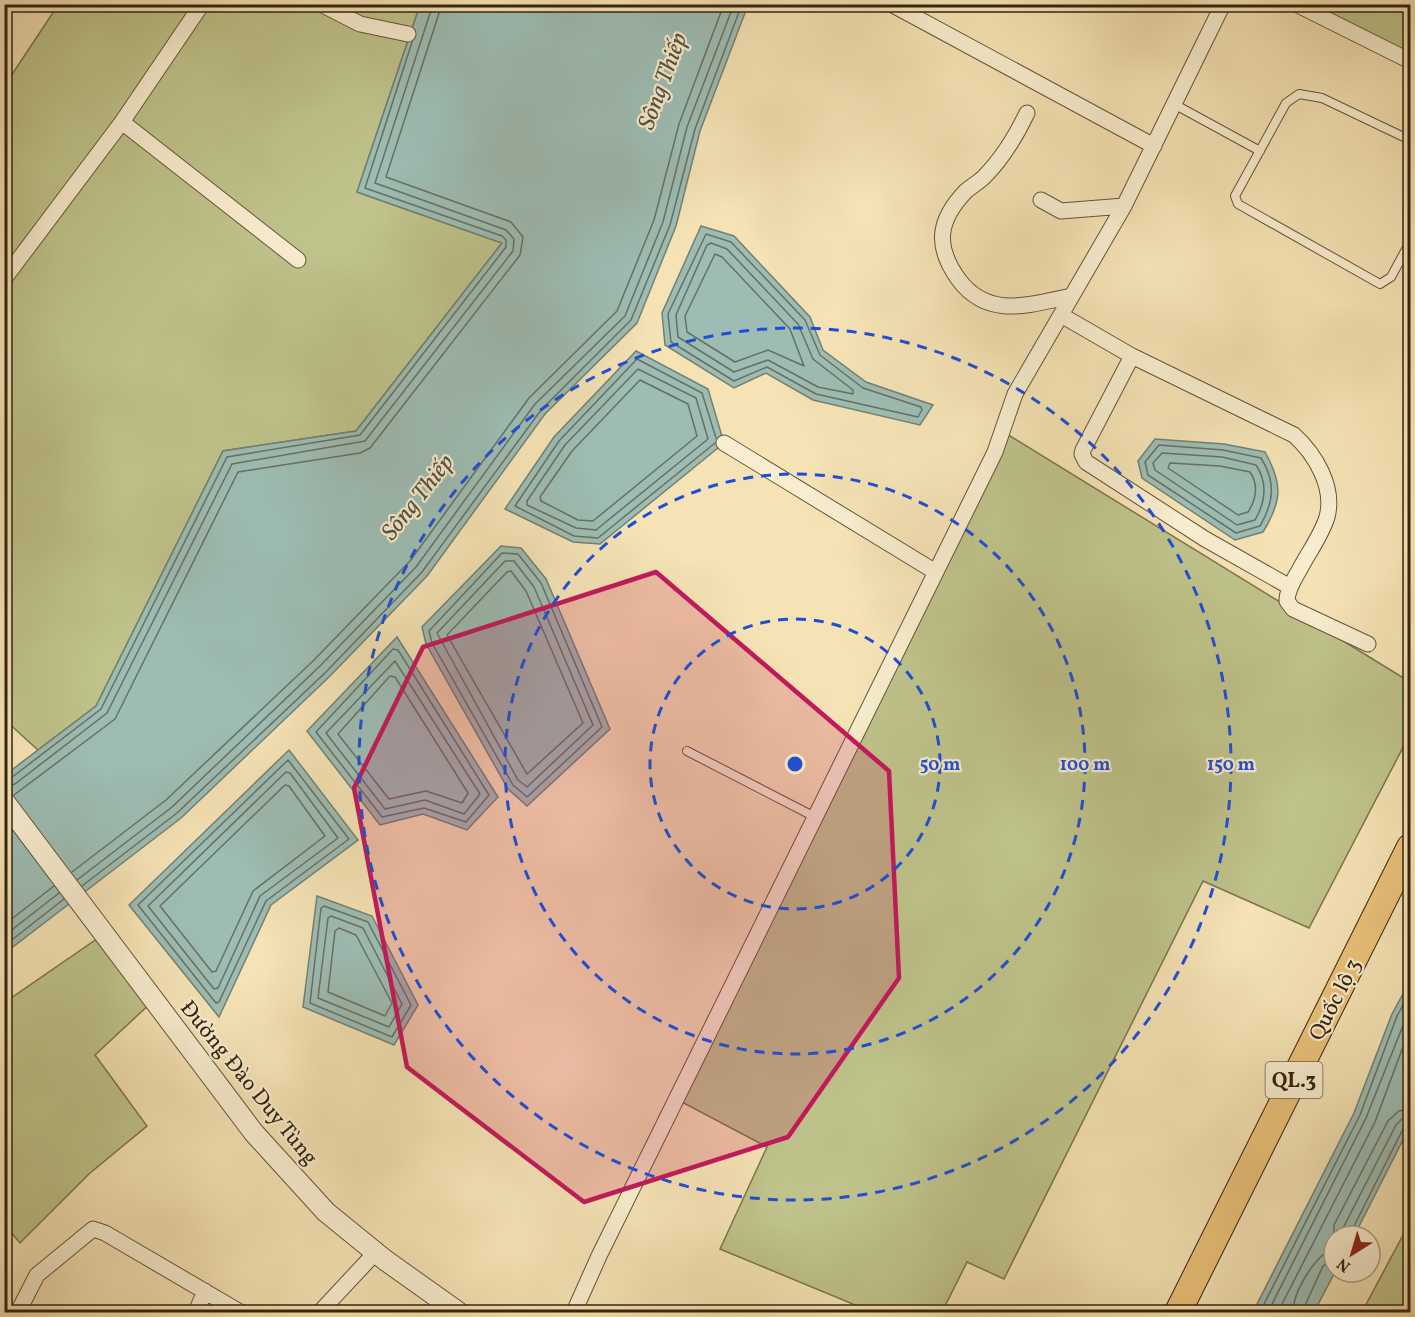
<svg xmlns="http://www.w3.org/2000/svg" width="1415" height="1317" font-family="Vollkorn,serif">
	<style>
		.green { fill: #bfc38b; stroke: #7a744d; stroke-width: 1.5 }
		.water { fill: #9dbdb4; stroke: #738072; stroke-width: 1.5 }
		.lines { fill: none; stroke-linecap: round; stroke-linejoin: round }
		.shore { stroke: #687062; stroke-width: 1.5 }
		.service-casing { stroke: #645438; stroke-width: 10 }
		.minor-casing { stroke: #645438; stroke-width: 17 }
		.tertiary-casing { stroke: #645438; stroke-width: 22 }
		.trunk-casing { stroke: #34240f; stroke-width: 28 }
		.service { stroke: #f8edcf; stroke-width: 8 }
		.minor { stroke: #f8edcf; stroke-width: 15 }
		.tertiary { stroke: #f8edcf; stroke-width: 20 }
		.trunk { stroke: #eac27a; stroke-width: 26 }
		.marked { fill: #c2185b; fill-opacity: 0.2; stroke: #c2185b; stroke-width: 4.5; stroke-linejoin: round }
		.ring { fill: none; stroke: #1d4ed8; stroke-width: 3; stroke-dasharray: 10 8 }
		.labels { text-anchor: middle; stroke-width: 4.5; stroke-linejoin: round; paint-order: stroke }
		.shield { fill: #f8edcf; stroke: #6f6049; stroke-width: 1.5 }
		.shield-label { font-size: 21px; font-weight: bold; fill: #34240f }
		.street-label { font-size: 22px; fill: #34240f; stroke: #f8edcf }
		.water-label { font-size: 24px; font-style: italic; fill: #545241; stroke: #f8edcf }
		.centre { fill: #1d4ed8; stroke: #f8edcf; stroke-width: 3 }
		.ring-label { font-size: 18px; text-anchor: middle; font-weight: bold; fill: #1d4ed8; stroke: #f8edcf; stroke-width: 4.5; stroke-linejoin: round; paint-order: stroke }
	</style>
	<rect width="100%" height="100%" fill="#f5e3b5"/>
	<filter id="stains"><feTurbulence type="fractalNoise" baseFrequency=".00333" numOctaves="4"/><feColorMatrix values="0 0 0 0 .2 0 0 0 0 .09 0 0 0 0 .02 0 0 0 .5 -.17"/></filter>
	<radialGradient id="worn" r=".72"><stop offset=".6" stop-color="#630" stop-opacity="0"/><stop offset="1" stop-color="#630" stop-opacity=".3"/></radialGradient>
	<!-- green -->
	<path class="green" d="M 58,5 L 420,5 L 357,192 L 502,243 L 356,431 L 223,451 L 96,706 L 38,750 L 5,720 L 5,85 Z
		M 1296,5 L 1410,5 L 1410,61 Z
		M 1002,431 L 1410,682 L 1410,734 L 1309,928 L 1203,881 L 1004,1279 L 967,1262 L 942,1312 L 872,1312 L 720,1249 L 767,1147 L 676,1099 Z
		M 104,934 L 154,1000 L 95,1055 L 147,1126 L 90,1173 L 20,1243 L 5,1225 L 4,1003 Z
		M 1410,1222 L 1410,1312 L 1362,1312 Z"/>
	<!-- water -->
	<path class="water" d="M 420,5 L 748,5 L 700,131 L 676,226 L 637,323 L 545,414 L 427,576 L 330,676 L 181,818 L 5,953 L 5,775 L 96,706 L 223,451 L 356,431 L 502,243 L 357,192 Z
		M 701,226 L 734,236 L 810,317 L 823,350 L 866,382 L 933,405 L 920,425 L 813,400 L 766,373 L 734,388 L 665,345 L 662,313 Z
		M 636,351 L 708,389 L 724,443 L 600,544 L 573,542 L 505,509 L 554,437 Z
		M 1155,439 L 1224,444 L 1265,452 C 1283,484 1282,501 1263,532 L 1235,540 L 1142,478 L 1138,461 Z
		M 501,546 L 521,548 L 546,579 L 610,729 L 527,806 L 508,789 L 426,644 L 422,627 Z
		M 397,637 L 498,797 L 467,830 L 423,814 L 380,825 L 307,731 Z
		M 289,750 L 358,840 L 271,905 L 219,1017 L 129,905 Z
		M 317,896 L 372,916 L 418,1005 L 394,1045 L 303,1007 Z
		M 1410,981 L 1410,1126 L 1354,1236 L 1334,1236 L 1335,1272 L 1314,1312 L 1253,1312 L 1354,1113 L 1392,1014 Z"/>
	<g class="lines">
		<!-- shore -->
		<path class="shore" d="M 706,234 L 731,242 L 805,320 L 820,355 L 863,388 L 921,407 L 922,410 L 918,417 L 816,394 L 767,367 L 734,381 L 671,342 L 668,314 Z
			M 711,243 L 727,249 L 798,324 L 813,359 L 853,390 L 853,394 L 818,387 L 768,360 L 734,372 L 678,337 L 676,315 L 707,245 Z
			M 715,254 L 722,257 L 790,329 L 804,366 L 768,350 L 735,362 L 687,332 L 685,316 Z
			M 638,369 L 696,398 L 708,439 L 596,530 L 576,528 L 527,505 L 527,501 L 565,445 Z
			M 640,380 L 688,404 L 697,436 L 593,521 L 578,520 L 541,501 L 540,497 L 572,451 Z
			M 715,443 L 598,538 L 574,536 L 515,506 L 559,441 L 637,359 L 702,393 L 716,438
			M 1159,445 L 1223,450 L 1261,458 C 1276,482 1274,502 1260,526 L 1236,533 L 1148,475 L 1145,462 Z
			M 1162,453 L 1222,457 L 1256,465 C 1268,483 1266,501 1255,520 L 1237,525 L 1155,470 L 1153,463 Z
			M 1170,463 L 1220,466 L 1250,472 C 1259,485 1256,500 1248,512 L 1238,515 L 1168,468 Z
			M 502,553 L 518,554 L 541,583 L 602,727 L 527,797 L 513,785 L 432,643 L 429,631 Z
			M 505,561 L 514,561 L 534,587 L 593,725 L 527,787 L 518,780 L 437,633 Z
			M 511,571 L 526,591 L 583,723 L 527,774 L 447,635 L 507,572 Z
			M 393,649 L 398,650 L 489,795 L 466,822 L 424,808 L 382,817 L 316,732 Z
			M 395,661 L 480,794 L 464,814 L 425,800 L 385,809 L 326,733 Z
			M 390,676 L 395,677 L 468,793 L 462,803 L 426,791 L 389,799 L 338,734 Z
			M 288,760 L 349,839 L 266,901 L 219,1002 L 216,1003 L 138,905 Z
			M 286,772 L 290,773 L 338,838 L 260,896 L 218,988 L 214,989 L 148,906 Z
			M 4,780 L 11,778 L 101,709 L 227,457 L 360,435 L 506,247 L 506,240 L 502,236 L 365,188 L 412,42
			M 285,785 L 289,786 L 325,836 L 253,891 L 216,971 L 212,972 L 160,906 Z
			M 4,787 L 15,784 L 107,713 L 232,464 L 365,441 L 513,251 L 514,239 L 506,230 L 375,183 L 433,4
			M 14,795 L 115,719 L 238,472 L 360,453 L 370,448 L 520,255 L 523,237 L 511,222 L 386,177 L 442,4
			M 72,872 L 166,800 L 314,660 L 410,561 L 529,398 L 617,311 L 654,220 L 679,124 L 724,4
			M 77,880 L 172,807 L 320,666 L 416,567 L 535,404 L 625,316 L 663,222 L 687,127 L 734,4
			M 82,886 L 177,813 L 326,672 L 422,572 L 541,410 L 631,320 L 670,225 L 695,129 L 742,4
			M 324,906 L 368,922 L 411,1005 L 392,1037 L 310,1003 L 321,908 Z
			M 331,916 L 363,928 L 402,1004 L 389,1027 L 318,998 L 328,918 Z
			M 4,925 L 54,886
			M 339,928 L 356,935 L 392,1003 L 385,1016 L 328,992 L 335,931 Z
			M 4,936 L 59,893
			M 4,946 L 64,899
			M 1341,1236 L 1343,1228 L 1396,1125 L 1402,1119 L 1410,1118
			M 1349,1236 L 1403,1129 L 1410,1125
			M 1334,1244 L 1334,1225 L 1388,1121 L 1399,1111 L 1410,1109
			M 1260,1312 L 1360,1115 L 1397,1016 L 1410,993
			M 1268,1312 L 1366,1118 L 1410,1008
			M 1278,1312 L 1375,1122 L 1410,1028
			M 1293,1312 C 1293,1293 1315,1254 1334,1249
			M 1302,1312 L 1323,1266 L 1334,1259"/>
		<defs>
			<path id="service" d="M 1172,103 L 1260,151
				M 1410,140 L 1322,98 L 1299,94 L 1286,103 L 1235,196 L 1238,204 L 1380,284 L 1391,277 L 1410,242
				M 687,751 L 815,817"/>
			<path id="minor" d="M 321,4 L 360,24 L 408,34
				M 891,4 L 1154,146
				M 1296,4 L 1410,61
				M 1027,113 C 1016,136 1002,159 984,177 C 979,182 972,186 966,191 C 937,221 935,247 959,280 C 989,320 1031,304 1072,296
				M 122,122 L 298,260
				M 1041,200 L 1061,211 L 1124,206 L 1223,4
				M 4,279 L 122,122 L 202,4
				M 1061,315 L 1132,356 L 1294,435 C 1315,454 1335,487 1327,517 C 1322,534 1309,552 1301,567 C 1295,578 1287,589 1287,601 L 1293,609 L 1368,644
				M 1132,356 L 1083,450 L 1082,454 L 1086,462 L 1205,539 L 1290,587
				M 724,443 L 934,571
				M 18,1312 L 37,1275 L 93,1229 L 105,1233 L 240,1312
				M 196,1312 L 205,1291
				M 320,1312 L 376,1252
				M 574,1312 L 599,1256 L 995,452 L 1015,394 L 1124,206"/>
			<path id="tertiary" d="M 4,801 L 254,1133 L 326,1212 L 385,1260 L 458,1312"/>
			<path id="trunk" d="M 1178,1312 L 1410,847"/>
		</defs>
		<!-- service casing -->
		<use href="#service" class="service-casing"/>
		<!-- minor casing -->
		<use href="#minor" class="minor-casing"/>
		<!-- tertiary casing -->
		<use href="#tertiary" class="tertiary-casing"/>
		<!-- trunk casing -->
		<use href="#trunk" class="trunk-casing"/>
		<!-- service -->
		<use href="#service" class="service"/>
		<!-- minor -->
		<use href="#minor" class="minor"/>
		<!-- tertiary -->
		<use href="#tertiary" class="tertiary"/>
		<!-- trunk -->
		<use href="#trunk" class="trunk"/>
	</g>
	<!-- marked area -->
	<path class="marked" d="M 656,572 L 889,771 L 899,978 L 788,1137 L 584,1202 L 407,1067 L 354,788 L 423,647 Z"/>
	<!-- distance rings -->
	<g class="ring">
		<circle cx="795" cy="764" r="145"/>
		<circle cx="795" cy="764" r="290"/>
		<circle cx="795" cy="764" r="436"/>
	</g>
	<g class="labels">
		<!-- shield labels -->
		<rect class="shield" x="1265.5" y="1062" width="57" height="36" rx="4.5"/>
		<g class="shield-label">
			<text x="1294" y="1087">QL.3</text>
		</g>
		<!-- street labels -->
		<g class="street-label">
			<text transform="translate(1334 999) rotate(-63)" y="8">Quốc lộ 3</text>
			<text transform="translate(250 1082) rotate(51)" y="8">Đường Đào Duy Tùng</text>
		</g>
		<!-- water labels -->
		<g class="water-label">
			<text transform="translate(662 81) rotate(-70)" y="8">Sông Thiếp</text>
			<text transform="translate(417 497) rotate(-52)" y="8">Sông Thiếp</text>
		</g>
	</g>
	<circle cx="795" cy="764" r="9" class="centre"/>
	<g class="ring-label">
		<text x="940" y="770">50 m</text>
		<text x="1085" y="770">100 m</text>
		<text x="1231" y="770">150 m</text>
	</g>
	<!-- margin -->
	<rect width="1415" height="1317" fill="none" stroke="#f5e3b5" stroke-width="24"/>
	<rect x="6" y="6" width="1403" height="1305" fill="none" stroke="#34240f" stroke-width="3"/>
	<rect x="12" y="12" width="1391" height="1293" fill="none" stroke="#34240f" stroke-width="1.5"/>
	<!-- north arrow -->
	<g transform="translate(1352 1254) rotate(217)"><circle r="28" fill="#f8edcf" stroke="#aa9d82" stroke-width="1.5"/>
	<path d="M0-4.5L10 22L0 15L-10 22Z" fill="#8f2418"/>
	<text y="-9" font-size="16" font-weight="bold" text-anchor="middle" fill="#34240f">N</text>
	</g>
	<rect width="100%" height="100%" filter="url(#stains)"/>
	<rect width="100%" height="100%" fill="url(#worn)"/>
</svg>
